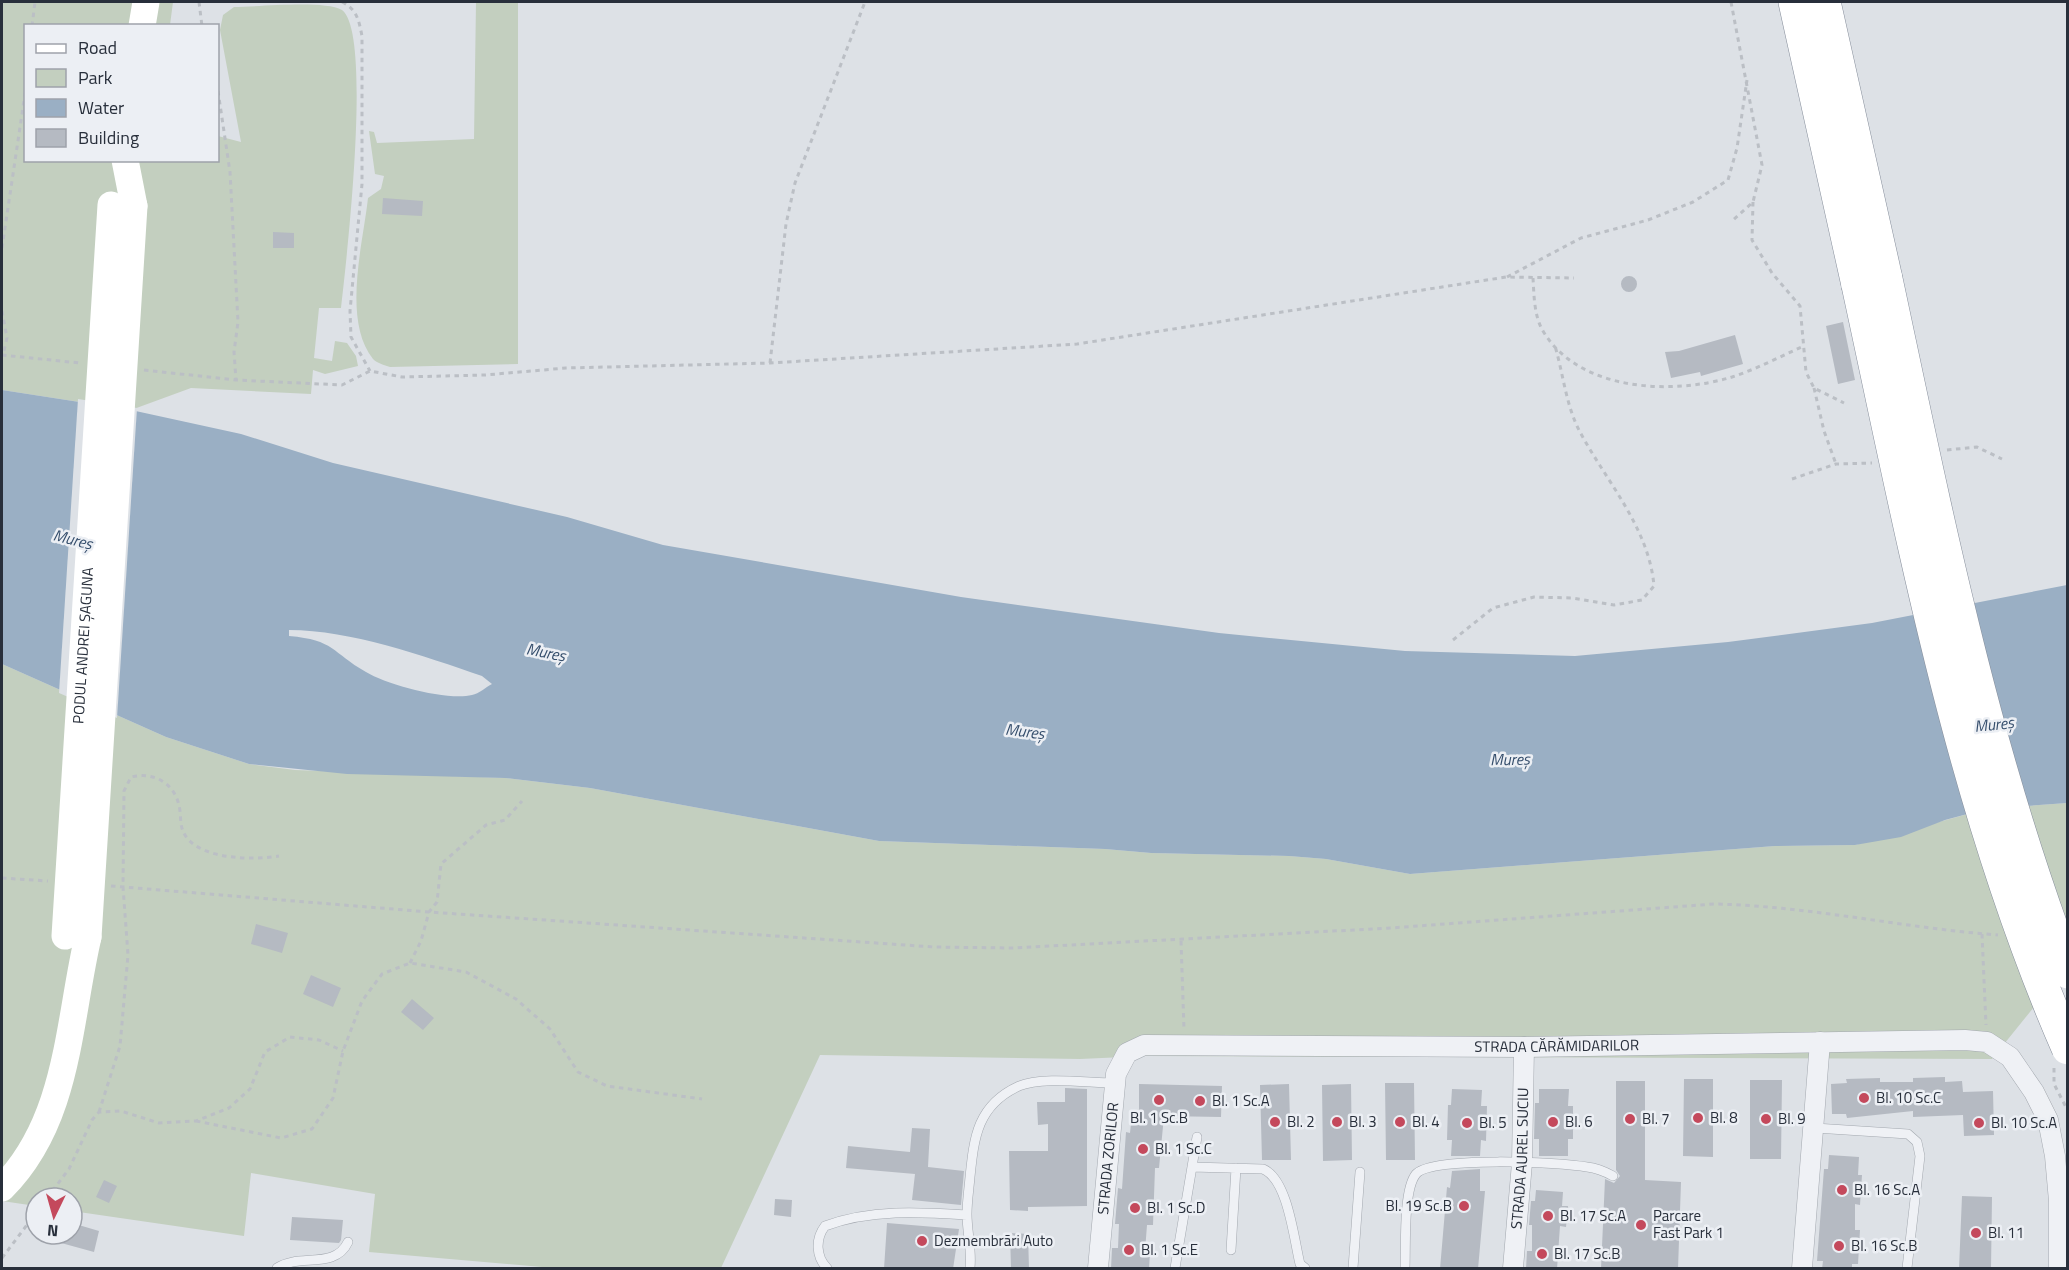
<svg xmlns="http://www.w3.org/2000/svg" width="2069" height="1270" font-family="'Titillium Web',sans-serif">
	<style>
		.green { fill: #c3cfbf }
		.water { fill: #9aafc4; fill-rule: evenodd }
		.pier { fill: #dde1e6 }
		.building { fill: #b5bac2 }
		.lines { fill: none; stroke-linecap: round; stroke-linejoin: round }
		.lane-casing { stroke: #a3a8af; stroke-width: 10 }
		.street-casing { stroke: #a3a8af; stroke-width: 21 }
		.highway-casing { stroke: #868e9b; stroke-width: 34 }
		.path { stroke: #bbbfc5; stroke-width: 3; stroke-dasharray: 4.5 4.5; stroke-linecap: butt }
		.lane { stroke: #eff1f5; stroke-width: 9 }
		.street { stroke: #eff1f5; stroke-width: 20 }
		.secondary { stroke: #fff; stroke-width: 27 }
		.highway { stroke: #fff; stroke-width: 33 }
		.highway-bridge-casing { stroke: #868e9b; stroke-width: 34; stroke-linecap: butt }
		.secondary-bridge { stroke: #fff; stroke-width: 27 }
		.highway-bridge { stroke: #fff; stroke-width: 33 }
		.poi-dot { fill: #c4495c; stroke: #eceff4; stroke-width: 2 }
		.labels { text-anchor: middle; stroke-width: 5; stroke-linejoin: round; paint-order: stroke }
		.street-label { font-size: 15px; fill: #282f3b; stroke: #eceff4 }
		.poi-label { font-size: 15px; fill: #282f3b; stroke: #eceff4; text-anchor: start }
		.water-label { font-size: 16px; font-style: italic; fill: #354e6c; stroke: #eceff4 }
	</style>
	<rect width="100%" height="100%" fill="#dde1e6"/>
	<!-- green -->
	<path class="green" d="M 2,2 L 173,2 L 170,25 L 26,26 L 26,160 L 218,160 L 218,136 L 241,142 L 220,30 L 223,15 L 234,7 C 258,7 324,0 342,10 C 373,33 346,264 341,308 L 319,308 L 314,358 L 332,361 L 335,341 L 347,343 L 356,356 L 358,366 L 325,374 L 313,370 L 311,394 L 191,388 L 131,410 L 2,390 Z
		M 476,2 L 518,2 L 518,364 L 390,367 C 384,365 377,363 373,359 C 342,320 363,244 368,198 L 381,189 L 384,176 L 375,174 L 369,131 L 374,132 L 377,143 L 474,139 Z
		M 2,664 L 166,737 L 249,764 L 295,770 L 505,778 L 590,788 L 879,841 L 1105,849 L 1151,853 L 1289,856 L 1326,859 L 1410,874 L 1775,846 L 1855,845 L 1986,809 L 2067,803 L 2067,966 L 1992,1059 L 1146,1056 L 1080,1059 L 820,1055 L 721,1268 L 553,1268 L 369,1252 L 375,1194 L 251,1173 L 244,1236 L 72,1211 L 72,1198 L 36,1198 L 36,1206 L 2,1201 Z"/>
	<!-- water -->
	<path class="water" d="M 2,390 L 131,410 L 241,434 L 333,463 L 567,517 L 663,545 L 961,597 L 1219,633 L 1405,651 L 1575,656 L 1728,642 L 1872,623 L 2067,585 L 2067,803 L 1986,809 L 1945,820 L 1901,837 L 1855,845 L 1775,846 L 1410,874 L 1326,859 L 1289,856 L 1151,853 L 1105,849 L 879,841 L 590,788 L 505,778 L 347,774 L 249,764 L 166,737 L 2,664 ZM 289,630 C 351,630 424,656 482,676 L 492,684 C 486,687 479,694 472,695 C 448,701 387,685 366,672 C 331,652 335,640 289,636 Z"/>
	<!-- pier -->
	<path class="pier" d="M 78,399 L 137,408 L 117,718 L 59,693 Z"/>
	<!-- building -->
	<path class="building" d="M 383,198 L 423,201 L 422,216 L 382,214 Z
		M 273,232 L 294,233 L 294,248 L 273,248 Z
		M1621 284a8 8 0 1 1 16 0a8 8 0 1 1-16 0Z
		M 1843,322 L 1855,380 L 1838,384 L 1826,326 Z
		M 1735,335 L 1743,364 L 1701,376 L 1700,372 L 1671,378 L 1665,352 L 1679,351 Z
		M 256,924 L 288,933 L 282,953 L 251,944 Z
		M 311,975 L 341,988 L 333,1007 L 303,994 Z
		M 412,999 L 434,1018 L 423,1030 L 401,1012 Z
		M 1945,1077 L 1945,1082 L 1962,1081 L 1963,1092 L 1993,1091 L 1994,1135 L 1964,1136 L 1963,1115 L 1913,1117 L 1913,1111 L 1847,1118 L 1846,1114 L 1832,1114 L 1831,1084 L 1847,1083 L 1846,1079 L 1880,1078 L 1880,1082 L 1913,1082 L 1913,1078 Z
		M 1684,1079 L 1713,1079 L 1713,1157 L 1683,1156 Z
		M 1750,1080 L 1782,1080 L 1781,1159 L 1750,1159 Z
		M 1616,1081 L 1645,1081 L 1645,1180 L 1681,1182 L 1678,1269 L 1601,1269 L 1605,1179 L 1614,1183 L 1620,1176 L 1616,1170 Z
		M 1385,1083 L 1414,1083 L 1415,1160 L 1386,1160 Z
		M 1139,1084 L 1222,1086 L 1221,1117 L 1164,1116 L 1159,1168 L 1155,1168 L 1153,1225 L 1147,1225 L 1145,1251 L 1150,1252 L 1149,1269 L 1111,1269 L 1112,1248 L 1118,1248 L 1119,1224 L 1115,1224 L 1118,1188 L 1122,1189 L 1126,1132 L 1130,1133 L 1132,1114 L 1139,1115 Z
		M 1289,1084 L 1291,1160 L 1262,1160 L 1260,1085 Z
		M 1351,1084 L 1352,1160 L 1323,1161 L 1322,1085 Z
		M 1065,1088 L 1087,1089 L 1087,1206 L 1028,1207 L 1028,1211 L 1010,1210 L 1009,1151 L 1048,1151 L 1048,1124 L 1038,1125 L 1037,1102 L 1065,1102 Z
		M 1452,1089 L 1482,1090 L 1481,1106 L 1487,1106 L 1486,1141 L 1481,1140 L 1480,1156 L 1451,1156 L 1452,1140 L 1447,1140 L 1448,1105 L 1451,1105 Z
		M 1539,1089 L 1569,1089 L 1568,1106 L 1573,1106 L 1573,1139 L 1568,1139 L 1568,1156 L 1539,1156 L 1539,1139 L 1534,1139 L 1535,1103 L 1539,1103 Z
		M 912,1128 L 930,1129 L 928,1167 L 964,1171 L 961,1205 L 912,1200 L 915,1174 L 846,1168 L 848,1146 L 910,1152 Z
		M 1829,1155 L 1859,1157 L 1858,1175 L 1862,1175 L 1860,1205 L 1855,1204 L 1855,1230 L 1860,1230 L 1858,1264 L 1852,1264 L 1852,1269 L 1822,1269 L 1823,1261 L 1817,1261 L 1824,1169 L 1828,1169 Z
		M 1480,1169 L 1480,1191 L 1485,1191 L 1478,1269 L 1440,1269 L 1447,1187 L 1450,1188 L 1452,1171 Z
		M 104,1180 L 117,1186 L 109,1203 L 96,1197 Z
		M 1536,1190 L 1563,1192 L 1562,1206 L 1568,1206 L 1566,1227 L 1560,1226 L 1557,1269 L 1526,1269 L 1527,1251 L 1532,1251 L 1532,1225 L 1529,1225 L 1531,1201 L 1535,1201 Z
		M 1962,1196 L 1992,1197 L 1991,1269 L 1959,1269 Z
		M 775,1199 L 792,1200 L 791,1217 L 774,1215 Z
		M 292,1217 L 343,1220 L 341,1240 L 339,1243 L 290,1240 Z
		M 72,1223 L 99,1231 L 94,1252 L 43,1238 L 44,1234 L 72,1234 Z
		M 887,1223 L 959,1229 L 953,1269 L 884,1269 Z
		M 1010,1233 L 1028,1234 L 1029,1269 L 1011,1269 Z"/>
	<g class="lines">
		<defs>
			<path id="lane" d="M 1815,1128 L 1908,1134 L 1917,1142 L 1920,1156 L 1907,1268
				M 1192,1167 L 1263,1169 C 1288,1179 1294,1240 1300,1264 L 1305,1268
				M 1231,1250 L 1236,1168
				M 277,1268 C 299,1253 335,1270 348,1242
				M 827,1268 C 816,1257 815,1239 825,1226 C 870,1209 920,1212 967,1215
				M 970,1268 C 972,1250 967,1232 967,1214 C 967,1202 969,1189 970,1177 C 974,1138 977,1105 1019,1086 C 1042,1076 1089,1083 1115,1083
				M 1175,1268 L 1197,1137
				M 1353,1268 L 1360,1172
				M 1405,1268 C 1406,1246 1403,1190 1416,1174 C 1431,1156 1561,1162 1587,1167 C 1597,1168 1604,1171 1613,1176"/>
			<g id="street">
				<path id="s1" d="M 1098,1268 L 1116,1074 L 1127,1053 L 1144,1045 L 1524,1047 L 1965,1040 L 1987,1042 L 2010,1057 L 2034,1092 L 2048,1120 L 2055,1156 L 2059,1201 L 2059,1268"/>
				<path id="s2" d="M 1513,1268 L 1522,1163 L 1524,1047"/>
				<path d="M 1802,1268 L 1820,1042"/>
			</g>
			<path id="highway" d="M 1795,2 L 1858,285
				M 1824,2 L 1886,279"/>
		</defs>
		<!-- lane casing -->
		<use href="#lane" class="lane-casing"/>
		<!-- street casing -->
		<use href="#street" class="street-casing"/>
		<!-- highway casing -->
		<use href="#highway" class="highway-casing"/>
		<!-- path -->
		<path class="path" d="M 199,2 L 202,26
			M 342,2 C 357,9 359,21 362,36 L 362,184 L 350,311 L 351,337 L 370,371
			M 1731,2 L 1762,165 L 1753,202 L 1733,220
			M 32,26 L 35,2
			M 218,91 L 230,172 L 238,322 L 234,352 L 236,380
			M 1753,202 L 1752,240 L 1772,273 L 1800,306 L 1806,372 L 1814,388 L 1844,403
			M 2,248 L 26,87
			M 1507,277 L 1581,238 L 1648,220 L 1693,202 L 1728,180 L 1737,148 L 1747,80
			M 1533,278 C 1534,295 1534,316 1543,331 C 1579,392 1673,395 1732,377 C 1757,369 1781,356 1804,346
			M 2,311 L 7,338 L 3,355
			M 2,355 L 80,363
			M 770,363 L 786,224 L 795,183 L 865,2
			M 144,370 L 236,380 L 342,385 L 370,371 L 402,377 L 485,375 L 566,368 L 770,363 L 1077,344 L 1506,277 L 1574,278
			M 1814,388 L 1824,431 L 1836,464
			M 1947,450 L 1977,447 L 2002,459
			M 1792,479 L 1836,464 L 1872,463
			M 1453,640 L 1493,608 L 1534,597 L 1572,598 L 1614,605 L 1642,600 L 1654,586 C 1649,527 1605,480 1579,430 C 1566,405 1563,373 1555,346
			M 2,878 L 48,881
			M 111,886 L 429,912 L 934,947 L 1013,948 L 1391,928 L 1714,904 C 1810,906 1903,928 1998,935
			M 1982,934 L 1986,1025
			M 1181,941 L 1184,1029
			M 410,963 L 421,941 L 429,912 L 437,902 L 441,864 L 486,825 L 505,820 L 522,801
			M 2054,1068 L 2054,1084 L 2068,1111
			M 99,1112 L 120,1046 L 128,955 L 123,887 L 124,791 L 131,777 C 156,771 177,785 180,811 C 181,821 180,829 187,838 C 205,860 254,860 279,856
			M 196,1121 L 281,1138 L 312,1129 L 333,1098 L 343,1051 L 362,1001 L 382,974 L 410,963 L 466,972 L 516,999 L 550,1029 L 578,1072 L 607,1086 L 702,1099
			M 47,1198 L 69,1169 L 92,1120 L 99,1112 L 121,1111 L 159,1123 L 196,1121 L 229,1108 L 250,1089 L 265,1052 L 290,1037 L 319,1040 L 343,1051
			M 2,1258 L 36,1213"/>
		<!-- lane -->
		<use href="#lane" class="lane"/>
		<!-- street -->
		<use href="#street" class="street"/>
		<!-- secondary -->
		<path class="secondary" d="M 142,26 L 146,2
			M 125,160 L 134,206
			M 2,1188 C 69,1121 68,1023 88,937"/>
		<!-- highway -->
		<use href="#highway" class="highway"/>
		<defs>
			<path id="highway-bridge" d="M 1886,279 C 1936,513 1982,748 2068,972
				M 1858,285 C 1914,543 1962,805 2068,1048"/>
		</defs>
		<!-- highway-bridge casing -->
		<use href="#highway-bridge" class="highway-bridge-casing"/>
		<!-- secondary-bridge -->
		<g class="secondary-bridge">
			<path id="s3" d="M 65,936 L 111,205"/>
			<path d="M 88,937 L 134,206"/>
		</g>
		<!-- highway-bridge -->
		<use href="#highway-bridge" class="highway-bridge"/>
	</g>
	<!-- markers -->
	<g class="poi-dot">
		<circle cx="1864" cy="1098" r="6"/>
		<circle cx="1159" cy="1100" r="6"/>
		<circle cx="1200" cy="1101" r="6"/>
		<circle cx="1698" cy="1118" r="6"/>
		<circle cx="1630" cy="1119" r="6"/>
		<circle cx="1766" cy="1119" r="6"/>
		<circle cx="1275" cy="1122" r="6"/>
		<circle cx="1337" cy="1122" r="6"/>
		<circle cx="1400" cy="1122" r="6"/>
		<circle cx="1553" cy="1122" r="6"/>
		<circle cx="1467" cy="1123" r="6"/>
		<circle cx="1979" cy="1123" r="6"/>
		<circle cx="1143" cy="1149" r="6"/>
		<circle cx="1842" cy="1190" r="6"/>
		<circle cx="1464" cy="1206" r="6"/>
		<circle cx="1135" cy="1208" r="6"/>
		<circle cx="1548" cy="1216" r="6"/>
		<circle cx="1641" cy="1225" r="6"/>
		<circle cx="1976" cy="1233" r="6"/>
		<circle cx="922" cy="1241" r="6"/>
		<circle cx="1839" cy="1246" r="6"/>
		<circle cx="1129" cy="1250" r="6"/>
		<circle cx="1542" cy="1254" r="6"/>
	</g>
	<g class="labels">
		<!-- street labels -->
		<g class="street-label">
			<text dy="5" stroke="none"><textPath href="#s3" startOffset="291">PODUL ANDREI ȘAGUNA</textPath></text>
			<text dy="5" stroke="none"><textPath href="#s1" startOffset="650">STRADA CĂRĂMIDARILOR</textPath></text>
			<text dy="5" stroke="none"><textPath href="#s2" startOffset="110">STRADA AUREL SUCIU</textPath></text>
			<text dy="5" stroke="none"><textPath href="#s1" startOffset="110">STRADA ZORILOR</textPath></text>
		</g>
		<!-- poi labels -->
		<g class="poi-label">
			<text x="1876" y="1103">Bl. 10 Sc.C</text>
			<text x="1212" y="1106">Bl. 1 Sc.A</text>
			<text x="1159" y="1123" text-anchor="middle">Bl. 1 Sc.B</text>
			<text x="1710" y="1123">Bl. 8</text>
			<text x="1642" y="1124">Bl. 7</text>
			<text x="1778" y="1124">Bl. 9</text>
			<text x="1287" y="1127">Bl. 2</text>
			<text x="1349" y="1127">Bl. 3</text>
			<text x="1412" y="1127">Bl. 4</text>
			<text x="1565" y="1127">Bl. 6</text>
			<text x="1479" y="1128">Bl. 5</text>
			<text x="1991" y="1128">Bl. 10 Sc.A</text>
			<text x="1155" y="1154">Bl. 1 Sc.C</text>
			<text x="1854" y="1195">Bl. 16 Sc.A</text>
			<text x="1452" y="1211" text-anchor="end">Bl. 19 Sc.B</text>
			<text x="1147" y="1213">Bl. 1 Sc.D</text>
			<text x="1560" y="1221">Bl. 17 Sc.A</text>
			<text x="1653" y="1221">Parcare<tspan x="1653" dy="17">Fast Park 1</tspan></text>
			<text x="1988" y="1238">Bl. 11</text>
			<text x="934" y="1246">Dezmembrări Auto</text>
			<text x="1851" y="1251">Bl. 16 Sc.B</text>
			<text x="1141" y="1255">Bl. 1 Sc.E</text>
			<text x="1554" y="1259">Bl. 17 Sc.B</text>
		</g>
		<!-- water labels -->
		<g class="water-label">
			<text transform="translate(73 539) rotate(14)" y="6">Mureș</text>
			<text transform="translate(546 652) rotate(11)" y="6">Mureș</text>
			<text transform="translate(1994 724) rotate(-6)" y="6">Mureș</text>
			<text transform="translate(1025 731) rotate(7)" y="6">Mureș</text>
			<text transform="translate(1510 759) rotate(-1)" y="6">Mureș</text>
		</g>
	</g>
	<!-- border -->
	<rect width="2069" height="1270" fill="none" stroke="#282f3b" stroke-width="6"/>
	<!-- legend -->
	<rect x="24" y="24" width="195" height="138" fill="#eceff4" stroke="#9ea2aa" stroke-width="1.5"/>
	<rect x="36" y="44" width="30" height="9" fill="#ffffff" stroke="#9ea2aa" stroke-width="1.5"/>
	<text x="78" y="54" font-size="18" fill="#282f3b">Road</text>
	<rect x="36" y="69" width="30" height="18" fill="#c3cfbf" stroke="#9ea2aa" stroke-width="1.5"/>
	<text x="78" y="84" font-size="18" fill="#282f3b">Park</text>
	<rect x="36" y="99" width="30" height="18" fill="#9aafc4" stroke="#9ea2aa" stroke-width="1.5"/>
	<text x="78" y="114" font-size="18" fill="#282f3b">Water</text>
	<rect x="36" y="129" width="30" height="18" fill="#b5bac2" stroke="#9ea2aa" stroke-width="1.5"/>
	<text x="78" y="144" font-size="18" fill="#282f3b">Building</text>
	<!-- north arrow -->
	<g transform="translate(54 1216) rotate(185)"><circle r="28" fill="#eceff4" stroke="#9ea2aa" stroke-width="1.5"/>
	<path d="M0-4.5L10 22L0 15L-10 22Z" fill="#c4495c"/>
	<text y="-9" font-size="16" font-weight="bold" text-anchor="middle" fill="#282f3b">N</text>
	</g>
</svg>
